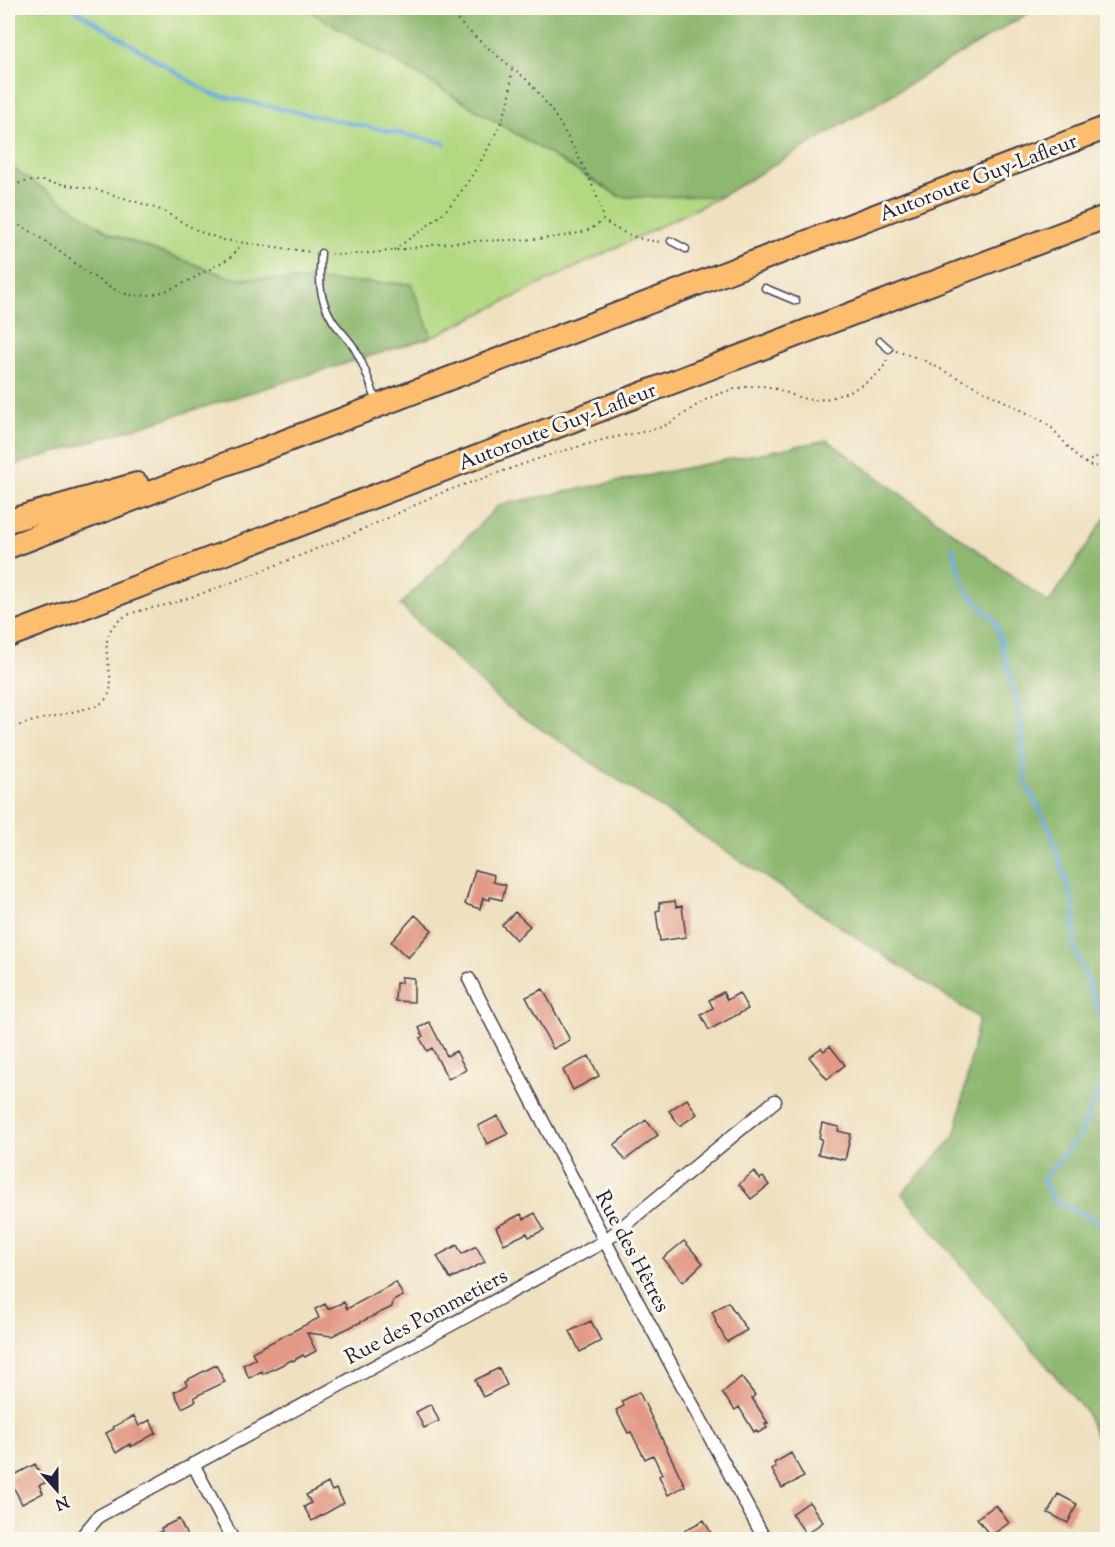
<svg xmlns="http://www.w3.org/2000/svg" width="1115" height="1547" font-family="'Sorts Mill Goudy',serif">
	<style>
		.green { fill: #b3d882; stroke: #6a7d5e; stroke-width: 1.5 }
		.forest { fill: #8eb870; stroke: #586d56; stroke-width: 1.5 }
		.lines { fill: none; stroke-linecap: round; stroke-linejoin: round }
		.stream { stroke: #6fade1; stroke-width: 4 }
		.building { fill: #e29a86 }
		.service-casing { stroke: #413e4f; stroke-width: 9 }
		.minor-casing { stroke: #413e4f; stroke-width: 15 }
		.motorway-casing { stroke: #413e4f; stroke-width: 26 }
		.path { stroke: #413e4f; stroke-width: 2; stroke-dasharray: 1.5 4.5; stroke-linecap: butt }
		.service { stroke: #fff; stroke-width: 6 }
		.minor { stroke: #fff; stroke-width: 12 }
		.motorway { stroke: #fcbd6e; stroke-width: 22 }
		.labels { text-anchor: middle; stroke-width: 6; stroke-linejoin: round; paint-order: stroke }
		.street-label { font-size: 21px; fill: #22223b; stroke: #fbf7ec }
	</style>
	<rect width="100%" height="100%" fill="#fbf7ec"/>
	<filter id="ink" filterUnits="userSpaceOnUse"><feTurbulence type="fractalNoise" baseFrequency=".0167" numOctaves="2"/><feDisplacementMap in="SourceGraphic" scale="12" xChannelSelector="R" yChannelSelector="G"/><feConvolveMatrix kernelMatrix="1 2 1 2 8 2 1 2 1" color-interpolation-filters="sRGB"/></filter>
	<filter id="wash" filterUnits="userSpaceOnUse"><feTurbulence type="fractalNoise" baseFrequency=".008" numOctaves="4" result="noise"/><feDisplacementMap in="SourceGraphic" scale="24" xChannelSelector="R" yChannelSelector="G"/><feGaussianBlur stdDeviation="1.35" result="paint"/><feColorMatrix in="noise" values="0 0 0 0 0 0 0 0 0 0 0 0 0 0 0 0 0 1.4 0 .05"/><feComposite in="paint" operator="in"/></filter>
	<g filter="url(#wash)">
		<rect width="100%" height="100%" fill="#efe0c0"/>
		<!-- green -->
		<path class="green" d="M 8,8 L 304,8 L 379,51 L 620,197 L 722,196 L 432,337 L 411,284 L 232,278 L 111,234 L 8,165 Z"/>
		<!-- forest -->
		<path class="forest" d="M 304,8 L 1037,8 L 722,196 L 621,197 L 379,51 Z
			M 8,165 L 111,234 L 232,278 L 411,284 L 432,337 L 8,467 Z
			M 827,440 L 1049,603 L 1107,515 L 1107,1462 L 1085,1411 L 902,1194 L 955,1136 L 979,1018 L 503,704 L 400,605 L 499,505 Z"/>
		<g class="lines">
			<!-- stream -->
			<path class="stream" d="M 72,8 L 211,94 L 445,143
				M 952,546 L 966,590 L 995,621 L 1018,704 L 1026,784 L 1050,829 L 1074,906 L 1075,948 L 1108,1034
				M 1108,1068 L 1081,1134 L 1043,1179 L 1052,1199 L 1096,1220 L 1108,1231"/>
		</g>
		<g id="blocks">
			<!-- building -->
			<path class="building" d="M 475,870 L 494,875 L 493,882 L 506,885 L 502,900 L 490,897 L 490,900 L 483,898 L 480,909 L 465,904 Z
				M 675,901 L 676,907 L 682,906 L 686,937 L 660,941 L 656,911 L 660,910 L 659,903 Z
				M 515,912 L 530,926 L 516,940 L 502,925 Z
				M 415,915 L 432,930 L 408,958 L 391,942 Z
				M 401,977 L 414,978 L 414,1002 L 395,1001 L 396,983 L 401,983 Z
				M 543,989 L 570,1040 L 553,1049 L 526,997 Z
				M 723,992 L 727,1000 L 739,993 L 748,1009 L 709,1030 L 701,1015 L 713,1008 L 709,1000 Z
				M 429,1022 L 430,1023 L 447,1056 L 456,1051 L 466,1070 L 448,1079 L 432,1048 L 427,1051 L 420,1038 L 423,1036 L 419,1028 Z
				M 830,1046 L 845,1065 L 827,1079 L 809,1057 L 821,1048 L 824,1051 Z
				M 589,1056 L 599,1076 L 573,1090 L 563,1070 Z
				M 687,1099 L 697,1114 L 680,1126 L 669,1111 Z
				M 498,1116 L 508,1134 L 487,1144 L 478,1126 Z
				M 646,1120 L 658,1135 L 625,1160 L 614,1145 Z
				M 822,1123 L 839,1127 L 838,1131 L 851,1134 L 845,1160 L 818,1154 L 822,1139 L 819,1138 Z
				M 754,1171 L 760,1179 L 763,1177 L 769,1185 L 751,1199 L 739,1184 Z
				M 535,1213 L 544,1230 L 529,1237 L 527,1233 L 504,1244 L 496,1227 L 521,1214 L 524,1219 Z
				M 684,1241 L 703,1263 L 683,1282 L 663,1258 Z
				M 457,1245 L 462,1254 L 476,1246 L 485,1262 L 450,1279 L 437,1256 Z
				M 396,1282 L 403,1296 L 393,1301 L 392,1307 L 332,1336 L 307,1333 L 316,1351 L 305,1357 L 303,1355 L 293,1361 L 292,1360 L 263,1374 L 262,1371 L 249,1378 L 243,1365 L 255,1359 L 252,1352 L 319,1318 L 315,1309 L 325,1304 L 328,1309 L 344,1302 L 347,1309 Z
				M 728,1302 L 747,1330 L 727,1342 L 715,1321 L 716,1320 L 712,1312 Z
				M 591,1321 L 601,1341 L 580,1352 L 570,1331 Z
				M 216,1365 L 225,1382 L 194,1397 L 196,1401 L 182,1408 L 174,1392 L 187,1385 L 185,1381 Z
				M 499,1368 L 507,1385 L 483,1397 L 475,1380 Z
				M 741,1377 L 755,1395 L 752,1398 L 768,1423 L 765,1424 L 767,1428 L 758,1433 L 756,1430 L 754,1432 L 739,1407 L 735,1410 L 722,1393 Z
				M 639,1392 L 685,1486 L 668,1495 L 659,1476 L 662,1474 L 653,1455 L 645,1459 L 631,1432 L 628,1433 L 616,1410 L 624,1406 L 622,1401 Z
				M 431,1404 L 439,1421 L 424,1428 L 416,1412 Z
				M 134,1416 L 139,1426 L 150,1420 L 156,1433 L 131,1447 L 130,1444 L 116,1453 L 106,1433 L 114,1429 L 113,1427 Z
				M 791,1453 L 804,1477 L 782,1488 L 772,1470 L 776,1467 L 774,1463 Z
				M 35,1464 L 45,1483 L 39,1485 L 43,1493 L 22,1504 L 9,1478 Z
				M 328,1483 L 332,1491 L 336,1489 L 344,1503 L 312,1521 L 304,1507 L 311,1503 L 306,1495 Z
				M 1058,1494 L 1077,1504 L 1068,1523 L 1048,1513 Z
				M 809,1502 L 823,1522 L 806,1534 L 792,1514 Z
				M 996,1505 L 1009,1523 L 990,1536 L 977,1518 Z
				M 179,1519 L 187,1536 L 179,1539 L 145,1539 L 162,1531 L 161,1528 Z
				M 704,1520 L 714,1539 L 689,1539 L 685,1530 Z"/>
		</g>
	</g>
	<g filter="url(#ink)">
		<use href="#blocks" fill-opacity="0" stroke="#413e4f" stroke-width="1.5"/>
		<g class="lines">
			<defs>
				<path id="service" d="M 671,241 L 686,249
					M 321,253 C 319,280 318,297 333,321 C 339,330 347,337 353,346 C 364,363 370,384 377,402
					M 765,288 L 796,301
					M 880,341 L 889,349"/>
				<path id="minor" d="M 469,979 L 605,1241 L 765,1540
					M 193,1464 L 233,1540
					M 79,1540 L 99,1516 L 605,1241 L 775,1101"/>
				<path id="motorway" d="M 8,521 L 137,484
					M 8,547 L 1108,127
					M 8,636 L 1108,216"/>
			</defs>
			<!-- service casing -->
			<use href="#service" class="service-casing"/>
			<!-- minor casing -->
			<use href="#minor" class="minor-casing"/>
			<!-- motorway casing -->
			<use href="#motorway" class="motorway-casing"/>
			<!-- path -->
			<path class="path" d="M 444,8 C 459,21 473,36 488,48 C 504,62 523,74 536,90 C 554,112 568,136 580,160 C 589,177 601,202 603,220 C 621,233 640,241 663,242
				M 8,189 C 19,181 30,181 44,181 L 98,190 L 137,202 L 161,210 L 200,232 L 224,240 L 311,252
				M 8,222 C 25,225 41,239 56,249 C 74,262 108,291 130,295 C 162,301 201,273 228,259 L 233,255 L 242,244
				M 394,250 C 411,237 429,226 445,211 C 466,190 502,129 509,100 C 511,90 511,79 512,68
				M 331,254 C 375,256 416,246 459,242 C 497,239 537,242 574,234 C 585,232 595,228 603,220
				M 896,351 L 921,359 L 1041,420 L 1051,427 L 1077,457 L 1085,463 L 1091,466 L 1108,467
				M 1085,463 L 1095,458 L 1108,445
				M 8,729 L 30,722 L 93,707 C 135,693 84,645 121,619 C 133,610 151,609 165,605 C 190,598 216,589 240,579 C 285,562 330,544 374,524 C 393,516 411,507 429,498 C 450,489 473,482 495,474 C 520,465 545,456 570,449 C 582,446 594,442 606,439 C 625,435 643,433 661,427 C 675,422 685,413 697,405 C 711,395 741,385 759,386 C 778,386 795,399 813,400 C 834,401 882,381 887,359"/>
			<!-- service -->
			<use href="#service" class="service"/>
			<!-- minor -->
			<use href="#minor" class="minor"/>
			<!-- motorway -->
			<use href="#motorway" class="motorway"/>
		</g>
	</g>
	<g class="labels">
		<!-- street labels -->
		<g class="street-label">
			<text transform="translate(978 177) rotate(-21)" y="7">Autoroute Guy-Lafleur</text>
			<text transform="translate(557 426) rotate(-21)" y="7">Autoroute Guy-Lafleur</text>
			<text transform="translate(633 1251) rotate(62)" y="7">Rue des Hêtres</text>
			<text transform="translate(426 1316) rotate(-28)" y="7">Rue des Pommetiers</text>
		</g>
	</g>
	<!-- margin -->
	<rect width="1115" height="1547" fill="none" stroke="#fbf7ec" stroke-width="30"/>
	<!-- north arrow -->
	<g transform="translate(57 1490) rotate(159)" stroke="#fbf7ec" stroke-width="4.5" paint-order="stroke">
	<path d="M0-4.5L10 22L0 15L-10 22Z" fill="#22223b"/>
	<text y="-9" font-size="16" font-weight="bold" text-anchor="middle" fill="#22223b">N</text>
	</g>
</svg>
